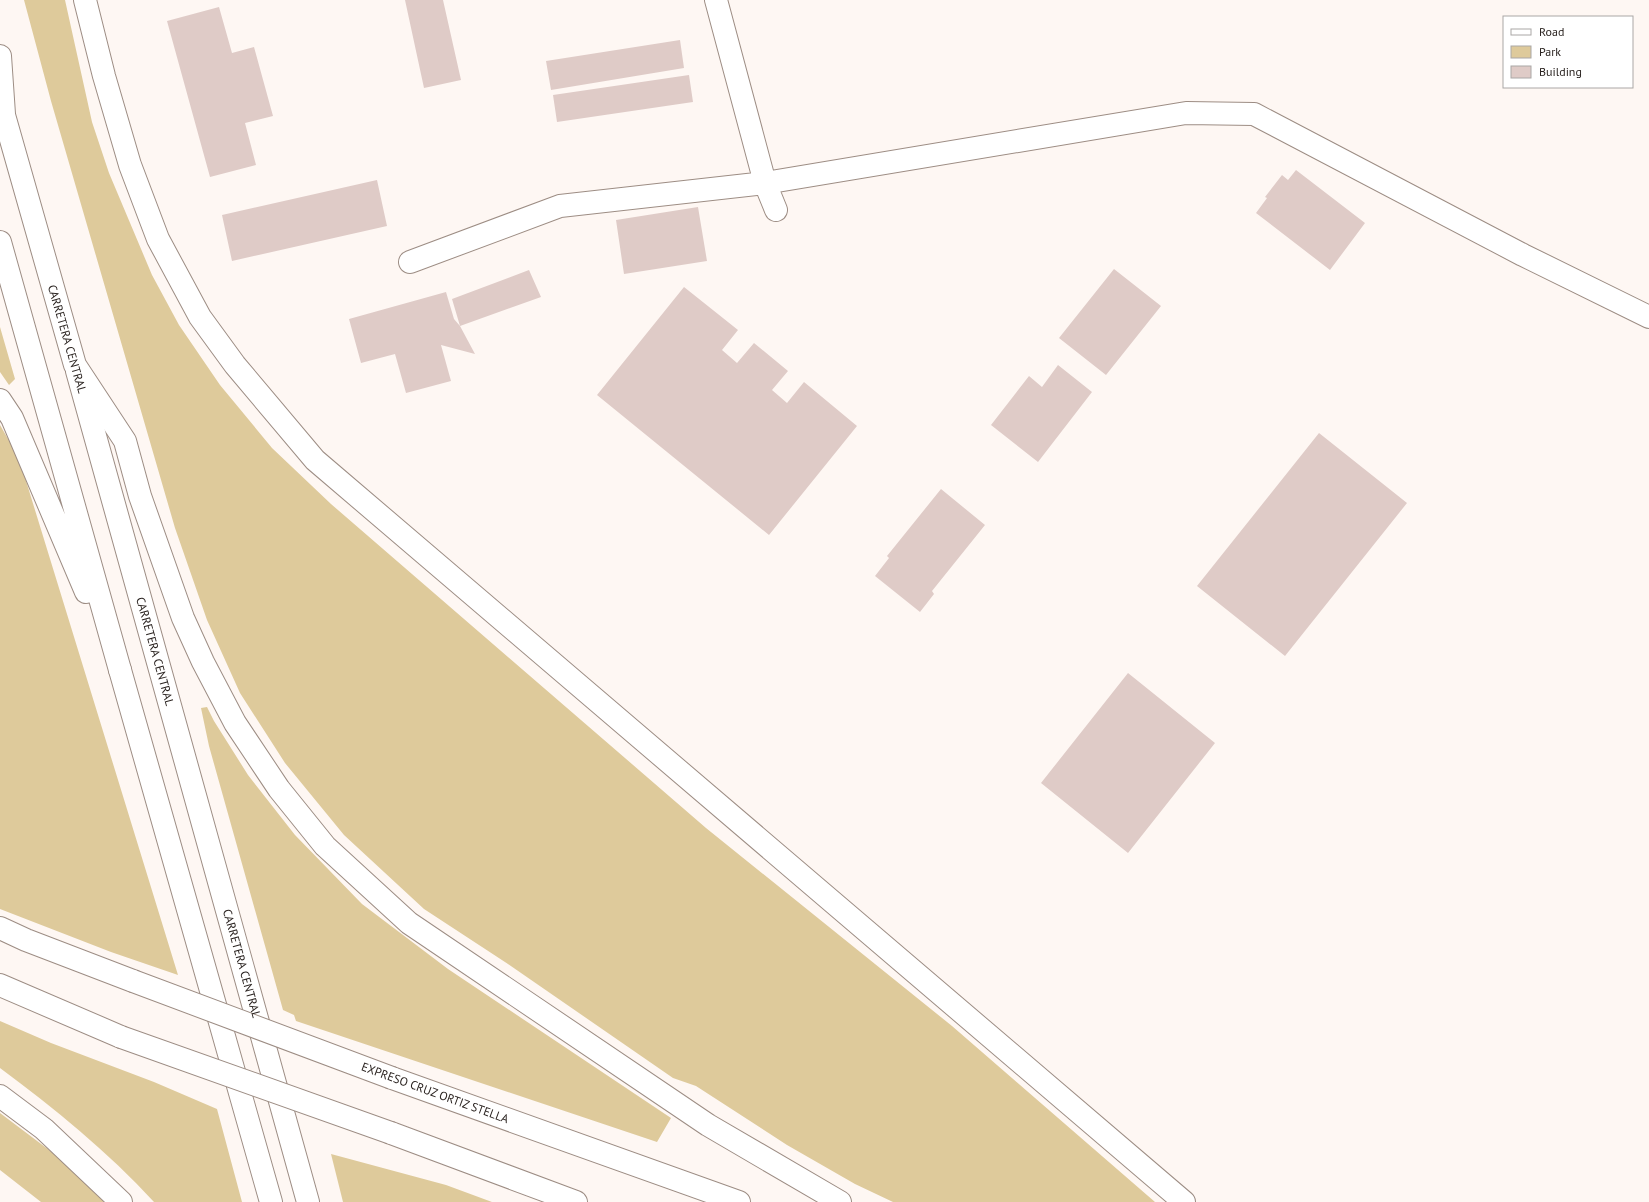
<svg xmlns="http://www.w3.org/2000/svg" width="1649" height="1202" font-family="'PT Sans',sans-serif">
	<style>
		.green { fill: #deca9b }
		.building { fill: #dfcbc7 }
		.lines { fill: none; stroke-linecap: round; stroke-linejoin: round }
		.minor-casing { stroke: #9d8d84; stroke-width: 24 }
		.major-casing { stroke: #9d8d84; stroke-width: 24 }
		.highway-casing { stroke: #9d8d84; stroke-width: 24 }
		.minor { stroke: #fff; stroke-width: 22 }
		.major { stroke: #fff; stroke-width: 22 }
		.highway { stroke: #fff; stroke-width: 22 }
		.highway-bridge-casing { stroke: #9d8d84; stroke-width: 24; stroke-linecap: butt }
		.highway-bridge { stroke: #fff; stroke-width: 22 }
		.labels { text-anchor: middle; stroke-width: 4; stroke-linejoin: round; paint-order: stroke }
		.street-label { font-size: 12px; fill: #2b2421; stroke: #fff }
	</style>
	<rect width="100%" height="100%" fill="#fef7f3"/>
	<!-- green -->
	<path class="green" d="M 24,0 L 65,0 L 92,122 L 109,173 L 152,275 L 179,325 L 220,385 L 272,448 L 331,504 L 706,828 L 952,1026 L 1155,1202 L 893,1202 L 855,1184 L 787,1145 L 696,1086 L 673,1078 L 508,964 L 424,909 L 344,835 L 285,763 L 240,693 L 207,620 L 175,528 L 51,101 Z
		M 0,327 L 15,379 L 9,385 L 0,372 Z
		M 0,425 L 19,458 L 178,975 L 111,952 L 0,909 Z
		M 207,707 L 214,721 L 248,775 L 295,835 L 362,904 L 448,969 L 671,1118 L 657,1142 L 296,1021 L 294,1015 L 283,1010 L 209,746 L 201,708 Z
		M 0,1021 L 51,1043 L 154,1082 L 217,1109 L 242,1202 L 154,1202 C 108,1152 54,1108 0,1068 Z
		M 0,1113 L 65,1162 L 104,1202 L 41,1202 L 0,1170 Z
		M 331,1154 L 446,1185 L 492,1202 L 343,1202 Z"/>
	<!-- building -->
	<path class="building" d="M 405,0 L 443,0 L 461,80 L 424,88 Z
		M 219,7 L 232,53 L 254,47 L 273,116 L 245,123 L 256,165 L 210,177 L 167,21 Z
		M 680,40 L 684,68 L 551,90 L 546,61 Z
		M 689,75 L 693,102 L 557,122 L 553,95 Z
		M 1296,170 L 1365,223 L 1330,270 L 1256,213 L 1267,198 L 1265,197 L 1282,175 L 1288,180 Z
		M 377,180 L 387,226 L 232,261 L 222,215 Z
		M 698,207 L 707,261 L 624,274 L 616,220 Z
		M 1114,269 L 1161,306 L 1106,375 L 1059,338 Z
		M 529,270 L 541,297 L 460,326 L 475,354 L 441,345 L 451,381 L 406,393 L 395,354 L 361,363 L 349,319 L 446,292 L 454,319 L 460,326 L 452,299 Z
		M 684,287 L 738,330 L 722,350 L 737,363 L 754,343 L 788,371 L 772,390 L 787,403 L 804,382 L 857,426 L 769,535 L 597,395 Z
		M 1058,365 L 1092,392 L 1038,462 L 991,425 L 1029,376 L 1042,387 Z
		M 1319,433 L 1407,503 L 1285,656 L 1197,586 Z
		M 941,489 L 985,525 L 932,591 L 934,594 L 920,612 L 875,576 L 889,558 L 887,556 Z
		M 1128,673 L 1215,743 L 1128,853 L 1041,783 Z"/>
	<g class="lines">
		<defs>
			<path id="minor" d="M 716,0 L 765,183 L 776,210
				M 410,262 L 560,206 L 765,183 L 1186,113 L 1254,114 L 1523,255 L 1649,317"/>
			<g id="major">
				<path id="s1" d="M 77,371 L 308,1202"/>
				<path d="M 120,670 L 271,1202"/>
			</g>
			<path id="highway" d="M 85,0 L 104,76 L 130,165 L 158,239 L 200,317 L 235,365 L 315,460 L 1184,1202
				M 0,56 L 4,114
				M 0,101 L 75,365 L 125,441 L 140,496 L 183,618 L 203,662 L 235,723 L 279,789 L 325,846 L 409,923 L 708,1125 L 840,1202
				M 0,242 L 120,670
				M 0,400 L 12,418 L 86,592
				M 0,928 L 26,940 L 133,981
				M 0,985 L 121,1037
				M 392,1078 L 739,1202
				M 0,1096 L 44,1129 L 121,1202
				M 391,1133 L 576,1202"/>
		</defs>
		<!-- minor casing -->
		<use href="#minor" class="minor-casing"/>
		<!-- major casing -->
		<use href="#major" class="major-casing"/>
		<!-- highway casing -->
		<use href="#highway" class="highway-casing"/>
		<!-- minor -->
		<use href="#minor" class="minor"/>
		<!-- major -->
		<use href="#major" class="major"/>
		<!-- highway -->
		<use href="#highway" class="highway"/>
		<defs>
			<path id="highway-bridge" d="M 133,981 L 392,1078
				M 121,1037 L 391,1133"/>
		</defs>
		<!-- highway-bridge casing -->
		<use href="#highway-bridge" class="highway-bridge-casing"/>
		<!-- highway-bridge -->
		<use href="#highway-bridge" class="highway-bridge"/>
	</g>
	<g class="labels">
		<!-- street labels -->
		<g class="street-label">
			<text transform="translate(67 339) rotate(74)" y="4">CARRETERA CENTRAL</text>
			<text dy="4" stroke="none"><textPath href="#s1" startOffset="291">CARRETERA CENTRAL</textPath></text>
			<text dy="4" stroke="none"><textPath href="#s1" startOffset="615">CARRETERA CENTRAL</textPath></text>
			<text transform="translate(435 1093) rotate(20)" y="4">EXPRESO CRUZ ORTIZ STELLA</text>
		</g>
	</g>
	<!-- legend -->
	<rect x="1503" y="16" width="130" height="72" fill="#ffffff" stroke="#aaa7a6"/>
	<rect x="1511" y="29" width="20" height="6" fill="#ffffff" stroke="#aaa7a6"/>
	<text x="1539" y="36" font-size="12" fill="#2b2421">Road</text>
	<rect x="1511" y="46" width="20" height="12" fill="#deca9b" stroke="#aaa7a6"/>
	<text x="1539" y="56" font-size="12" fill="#2b2421">Park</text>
	<rect x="1511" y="66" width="20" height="12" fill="#dfcbc7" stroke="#aaa7a6"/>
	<text x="1539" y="76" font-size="12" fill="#2b2421">Building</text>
</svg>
